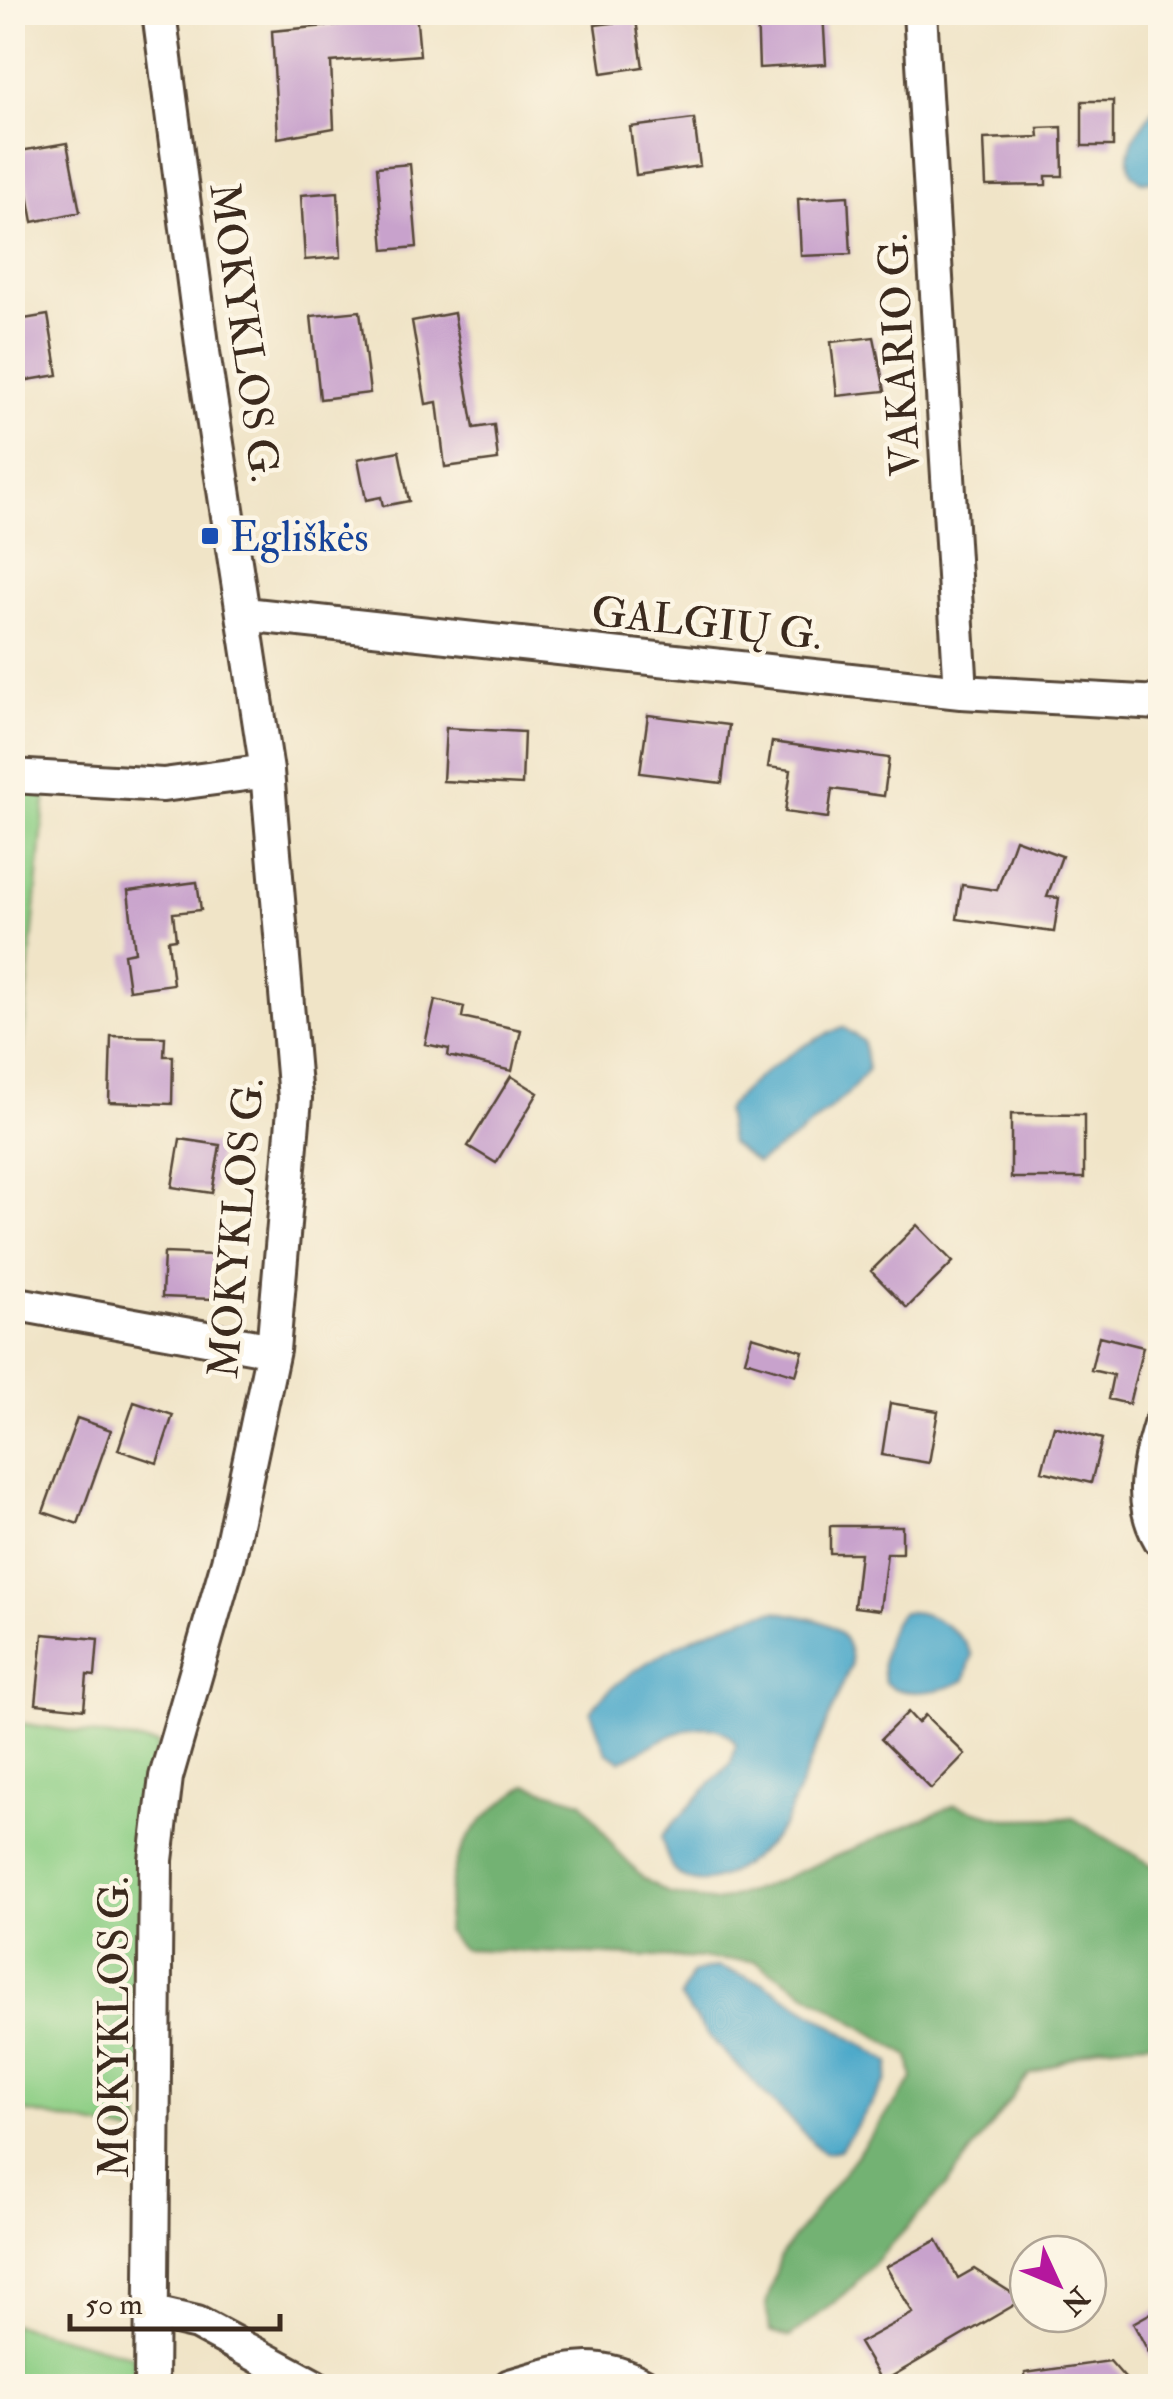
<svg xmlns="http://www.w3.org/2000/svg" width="1173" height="2399" font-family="'IM FELL Double Pica',serif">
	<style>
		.green { fill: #8fcf86; stroke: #657c52; stroke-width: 2.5 }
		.forest { fill: #73b273; stroke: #576e48; stroke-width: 2.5 }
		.water { fill: #4aa7c9; stroke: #426874; stroke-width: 2.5 }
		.building { fill: #c8a2cc }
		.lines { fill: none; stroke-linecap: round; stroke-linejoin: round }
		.street-casing { stroke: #564637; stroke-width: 38 }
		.street { stroke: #fff; stroke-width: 32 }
		.transit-dot { fill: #1a4fb4; stroke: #fcf5e5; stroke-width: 4 }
		.labels { text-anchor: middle; stroke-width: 9; stroke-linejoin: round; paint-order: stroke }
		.street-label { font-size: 42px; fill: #3b2a1e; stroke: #fcf5e5 }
		.transit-label { font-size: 42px; fill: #164399; stroke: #fcf5e5; text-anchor: start }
	</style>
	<rect width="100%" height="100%" fill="#fcf5e5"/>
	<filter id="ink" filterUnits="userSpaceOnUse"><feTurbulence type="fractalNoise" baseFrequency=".01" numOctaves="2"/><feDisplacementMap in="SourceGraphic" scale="20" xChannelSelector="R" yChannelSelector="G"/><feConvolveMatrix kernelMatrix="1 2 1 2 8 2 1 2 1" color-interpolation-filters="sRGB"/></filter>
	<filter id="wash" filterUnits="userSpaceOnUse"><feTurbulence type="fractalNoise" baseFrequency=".0048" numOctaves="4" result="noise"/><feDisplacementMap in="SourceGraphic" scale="40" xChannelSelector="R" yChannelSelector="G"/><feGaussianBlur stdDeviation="2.25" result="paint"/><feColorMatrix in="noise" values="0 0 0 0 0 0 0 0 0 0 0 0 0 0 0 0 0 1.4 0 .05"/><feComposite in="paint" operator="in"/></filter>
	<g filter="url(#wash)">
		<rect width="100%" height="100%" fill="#f0e4c7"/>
		<!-- green -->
		<path class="green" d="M 13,790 L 46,791 L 13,1144 Z
			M 12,1722 L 158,1744 L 145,1826 L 140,2135 L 13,2109 Z
			M 12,2324 L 134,2356 L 133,2386 L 13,2386 Z"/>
		<!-- forest -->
		<path class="forest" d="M 527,1785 L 582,1801 L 617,1851 L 643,1878 L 670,1894 L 716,1902 L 761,1888 L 955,1805 L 1007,1819 L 1073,1818 L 1160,1870 L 1160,2041 L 1101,2046 L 1029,2075 L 946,2186 L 846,2293 L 790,2337 L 770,2331 L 766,2304 L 781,2255 L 913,2080 L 909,2056 L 755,1961 L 461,1949 L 446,1931 C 451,1853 461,1830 527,1785 Z"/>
		<!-- water -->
		<path class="water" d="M 1160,101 L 1160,181 L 1141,181 L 1132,174 C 1120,145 1144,124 1160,101 Z
			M 843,1027 L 863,1041 L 868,1069 L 850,1092 L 799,1135 L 757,1163 L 730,1143 L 725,1110 C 756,1074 799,1045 843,1027 Z
			M 776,1611 C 812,1620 851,1619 851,1665 L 784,1825 C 753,1867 675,1923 662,1836 L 731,1762 L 736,1744 C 710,1704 653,1746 621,1761 L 606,1752 L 591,1712 C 612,1672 730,1613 776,1611 Z
			M 903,1612 C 931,1610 961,1631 972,1655 L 965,1680 C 945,1692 903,1698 885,1683 C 878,1664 887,1624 903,1612 Z
			M 717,1967 L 762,1982 L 890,2062 L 887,2081 L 840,2150 L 824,2153 L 819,2149 L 709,2037 L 680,1998 L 692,1973 Z"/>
		<g id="blocks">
			<!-- building -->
			<path class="building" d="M 357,12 L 416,12 L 420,55 L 331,62 L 334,128 L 278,138 L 272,31 L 358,23 Z
				M 757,12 L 823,12 L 826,64 L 759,68 Z
				M 636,20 L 643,67 L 602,73 L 595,25 Z
				M 1082,101 L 1113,101 L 1113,146 L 1082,146 Z
				M 694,119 L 700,166 L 636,175 L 630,127 Z
				M 1062,127 L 1063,176 L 1046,176 L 1046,185 L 986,186 L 984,139 L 1039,137 L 1038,128 Z
				M 67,143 L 80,212 L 33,222 L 20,151 Z
				M 410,164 L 417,247 L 384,250 L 377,167 Z
				M 338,192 L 341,257 L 305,260 L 301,195 Z
				M 848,196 L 851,254 L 801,256 L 798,199 Z
				M 360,311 L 370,393 L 320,399 L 311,316 Z
				M 454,313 L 474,428 L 494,425 L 498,460 L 445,467 L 437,402 L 426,404 L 412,321 Z
				M 48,315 L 58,375 L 16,382 L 12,321 Z
				M 874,337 L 885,391 L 837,396 L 831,342 Z
				M 399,451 L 409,501 L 383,506 L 381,497 L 366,500 L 358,459 Z
				M 648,715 L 729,725 L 722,783 L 640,773 Z
				M 446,728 L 524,732 L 522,785 L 443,781 Z
				M 772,742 L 889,758 L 884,796 L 832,789 L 828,818 L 785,812 L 791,770 L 768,767 Z
				M 1015,839 L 1062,856 L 1047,897 L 1059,898 L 1054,932 L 957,919 L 962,885 L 997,890 Z
				M 197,882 L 201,910 L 173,913 L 176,939 L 168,940 L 173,984 L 129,990 L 124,954 L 135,952 L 128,891 Z
				M 435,1000 L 464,1007 L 462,1017 L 521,1030 L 512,1071 L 448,1056 L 449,1049 L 425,1044 Z
				M 111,1036 L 165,1037 L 164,1056 L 173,1056 L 172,1104 L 109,1102 Z
				M 511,1076 L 538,1093 L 496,1163 L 468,1146 Z
				M 1011,1114 L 1084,1115 L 1084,1178 L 1011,1178 Z
				M 180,1139 L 220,1145 L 212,1193 L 172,1187 Z
				M 917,1225 L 953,1262 L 907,1308 L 871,1271 Z
				M 164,1253 L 214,1255 L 212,1299 L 162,1297 Z
				M 752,1336 L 803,1351 L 796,1375 L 745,1360 Z
				M 1099,1336 L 1143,1347 L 1129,1404 L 1108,1399 L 1113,1375 L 1091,1370 Z
				M 134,1402 L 173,1415 L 157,1463 L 118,1450 Z
				M 890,1403 L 938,1411 L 929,1463 L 882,1455 Z
				M 77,1418 L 111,1430 L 78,1524 L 43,1512 Z
				M 1054,1426 L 1102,1439 L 1091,1483 L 1042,1471 Z
				M 830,1526 L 902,1526 L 902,1553 L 887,1553 L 880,1610 L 854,1607 L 860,1553 L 830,1553 Z
				M 43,1634 L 98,1639 L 95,1676 L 87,1675 L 84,1709 L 36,1704 Z
				M 908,1712 L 918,1723 L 925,1715 L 965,1754 L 931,1789 L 881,1739 Z
				M 937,2240 L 958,2278 L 974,2269 L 1023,2300 L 882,2382 L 859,2343 L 913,2313 L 886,2267 Z
				M 1160,2308 L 1160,2373 L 1133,2323 Z
				M 1110,2361 L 1132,2386 L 1026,2386 L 1025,2373 Z"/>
		</g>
	</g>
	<g filter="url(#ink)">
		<use href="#blocks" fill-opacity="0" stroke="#564637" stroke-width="2.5"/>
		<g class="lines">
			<defs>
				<path id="street" d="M 920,12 L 961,692
					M 245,614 L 961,692 L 1160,703
					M 12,776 L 163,785 L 267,771
					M 12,1303 L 273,1350
					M 1160,1425 C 1148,1464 1138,1502 1160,1539
					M 154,2313 L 197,2323 L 314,2386
					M 151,2386 L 156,1860 L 166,1777 L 228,1562 L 273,1350 L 295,1098 L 267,771 L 203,352 L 159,12
					M 510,2386 C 563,2371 594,2357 645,2386"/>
			</defs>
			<!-- street casing -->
			<use href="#street" class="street-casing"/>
			<!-- street -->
			<use href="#street" class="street"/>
		</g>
	</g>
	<!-- markers -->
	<rect class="transit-dot" x="200" y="526" width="20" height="20" rx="5"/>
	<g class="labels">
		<!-- street labels -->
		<g class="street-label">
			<text transform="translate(246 332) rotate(82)" y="15">MOKYKLOS G.</text>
			<text transform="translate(898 355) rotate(-93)" y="15">VAKARIO G.</text>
			<text transform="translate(707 622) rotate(6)" y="15">GALGIŲ G.</text>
			<text transform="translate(235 1228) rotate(-85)" y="15">MOKYKLOS G.</text>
			<text transform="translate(113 2027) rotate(-90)" y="15">MOKYKLOS G.</text>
		</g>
		<!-- transit labels -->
		<g class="transit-label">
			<text x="230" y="551">Egliškės</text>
		</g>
	</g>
	<!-- margin -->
	<rect width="1173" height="2399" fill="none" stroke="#fcf5e5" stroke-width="50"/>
	<!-- north arrow -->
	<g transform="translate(1058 2284) rotate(134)"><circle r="48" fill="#fcf5e5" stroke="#afa495" stroke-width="2.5"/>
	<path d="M0-8L18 38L0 25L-18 38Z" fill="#b5179e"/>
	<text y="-15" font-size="28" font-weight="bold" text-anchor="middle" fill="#3b2a1e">N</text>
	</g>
	<!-- scale -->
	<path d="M70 2314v15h210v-15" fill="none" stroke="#3b2a1e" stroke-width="5"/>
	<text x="85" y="2314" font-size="30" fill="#3b2a1e" stroke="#fcf5e5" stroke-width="8" paint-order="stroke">50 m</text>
</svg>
